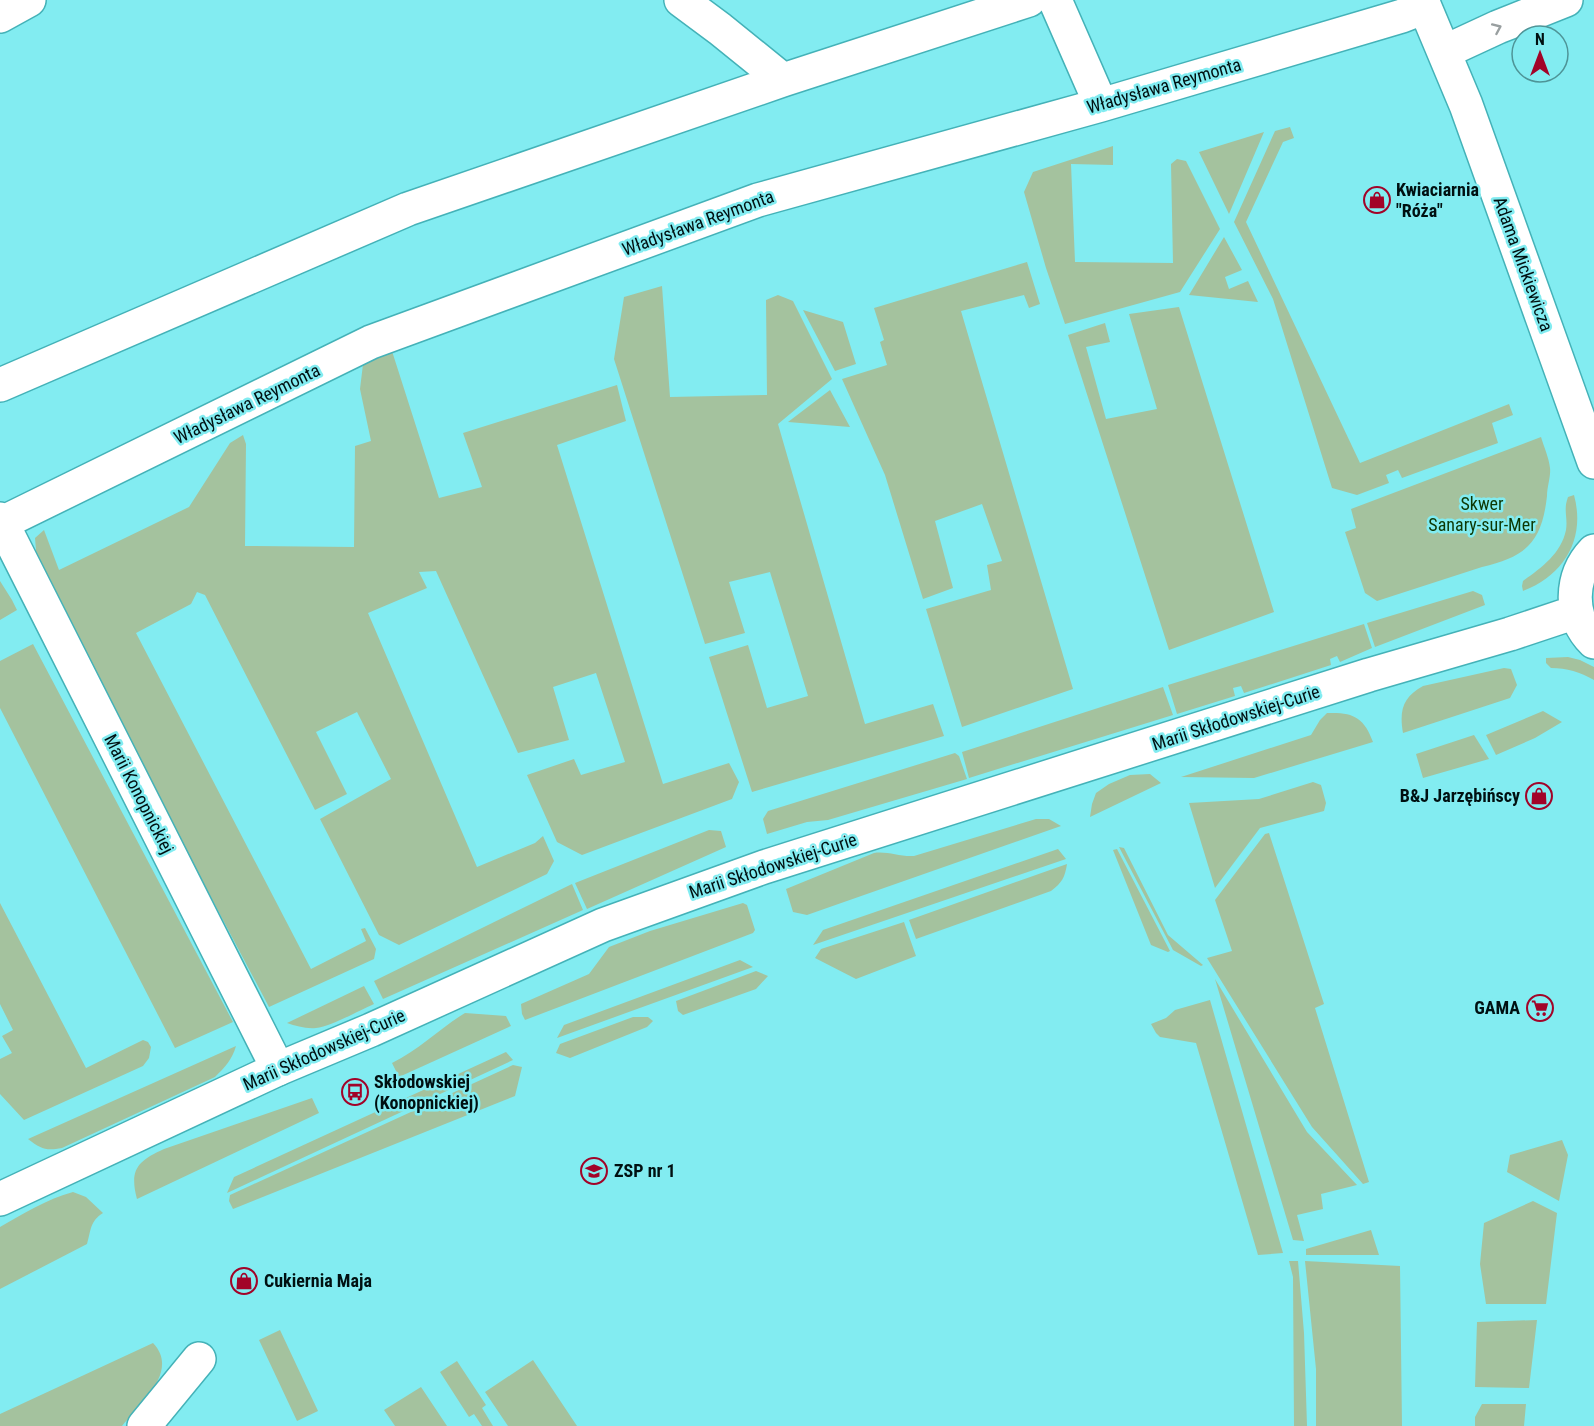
<svg xmlns="http://www.w3.org/2000/svg" width="1594" height="1426" font-family="'Roboto Condensed',sans-serif">
	<style>
		.green { fill: #a4c29e }
		.lines { fill: none; stroke-linecap: round; stroke-linejoin: round }
		.minor-casing { stroke: #44b2b8; stroke-width: 36 }
		.tertiary-casing { stroke: #44b2b8; stroke-width: 36 }
		.minor { stroke: #fff; stroke-width: 33 }
		.tertiary { stroke: #fff; stroke-width: 33 }
		.oneway { stroke: #999fa0 }
		.labels { text-anchor: middle; stroke-width: 5; stroke-linejoin: round; paint-order: stroke }
		.street-label { font-size: 18px; fill: #001011; stroke: #82ecf1 }
		.poi-label { font-size: 18px; font-weight: bold; fill: #001011; stroke: #82ecf1; text-anchor: start }
		.park-label { font-size: 18px; fill: #0d3703; stroke: #82ecf1 }
	</style>
	<rect width="100%" height="100%" fill="#82ecf1"/>
	<!-- green -->
	<path class="green" d="M 1290,127 L 1294,138 L 1283,142 L 1246,222 L 1360,463 L 1509,404 L 1513,415 L 1492,423 L 1498,443 L 1402,478 L 1398,470 L 1386,475 L 1389,483 L 1357,495 L 1332,488 L 1273,299 L 1234,222 L 1275,131 Z
		M 1264,132 L 1229,214 L 1199,152 Z
		M 1113,146 L 1113,165 L 1071,164 L 1075,262 L 1173,263 L 1171,164 L 1177,159 L 1186,161 L 1220,229 L 1180,292 L 1065,324 L 1046,268 L 1024,192 L 1033,172 Z
		M 1224,237 L 1242,270 L 1225,277 L 1229,289 L 1248,281 L 1258,302 L 1189,295 Z
		M 1027,262 L 1040,304 L 1029,308 L 1024,295 L 961,311 L 1073,689 L 962,727 L 926,609 L 991,590 L 987,565 L 1002,561 L 982,504 L 935,521 L 953,588 L 923,599 L 885,475 L 842,379 L 887,365 L 880,342 L 884,340 L 874,308 Z
		M 662,286 L 670,397 L 767,395 L 766,300 L 778,295 L 793,301 L 832,379 L 778,424 L 865,724 L 933,704 L 944,736 L 752,792 L 709,657 L 748,645 L 767,708 L 808,696 L 770,572 L 729,582 L 745,633 L 705,644 L 614,359 L 624,297 Z
		M 1179,307 L 1274,612 L 1169,650 L 1068,335 L 1105,323 L 1110,342 L 1086,347 L 1106,419 L 1157,409 L 1129,314 Z
		M 803,310 L 843,322 L 856,364 L 835,371 Z
		M 391,348 L 439,498 L 482,487 L 463,433 L 617,385 L 626,421 L 557,445 L 663,784 L 729,763 L 739,782 L 732,799 L 582,855 L 557,842 L 527,775 L 574,759 L 581,775 L 625,762 L 596,673 L 553,687 L 569,740 L 518,753 L 436,571 L 419,572 L 427,588 L 368,613 L 477,867 L 535,843 L 543,836 L 554,861 L 547,874 L 399,945 L 379,935 L 320,819 L 391,779 L 357,712 L 316,732 L 347,794 L 315,810 L 205,595 L 197,592 L 191,604 L 136,633 L 311,969 L 366,941 L 361,929 L 365,928 L 376,949 L 374,959 L 269,1007 L 55,602 L 37,562 L 35,538 L 44,530 L 59,570 L 189,507 L 230,443 L 243,435 L 246,444 L 245,546 L 354,547 L 355,446 L 371,441 L 360,389 L 364,356 Z
		M 830,390 L 850,427 L 788,422 Z
		M 1541,437 C 1544,447 1549,458 1550,468 C 1551,476 1547,487 1547,496 C 1542,541 1527,557 1482,567 L 1377,601 L 1365,593 L 1345,532 L 1356,528 L 1351,509 Z
		M 1574,495 C 1586,539 1564,575 1523,591 L 1522,586 L 1523,581 C 1541,568 1561,554 1566,530 C 1568,517 1563,510 1568,497 Z
		M 0,581 L 12,600 L 17,610 L 0,620 Z
		M 1473,591 L 1482,595 L 1485,605 L 1375,647 L 1367,623 Z
		M 1364,624 L 1372,648 L 1340,662 L 1337,656 L 1330,659 L 1331,665 L 1244,693 L 1241,686 L 1233,688 L 1235,696 L 1177,714 L 1168,685 Z
		M 33,644 L 233,1022 L 175,1048 L 0,708 L 0,661 Z
		M 1568,657 L 1580,660 L 1594,667 L 1594,680 C 1580,672 1567,668 1551,668 L 1546,663 L 1546,658 Z
		M 1504,668 L 1511,669 L 1517,685 L 1510,698 L 1403,733 C 1399,710 1403,697 1423,686 Z
		M 1163,687 L 1173,715 L 969,778 L 962,752 Z
		M 1543,711 L 1562,722 L 1535,738 L 1496,755 L 1486,735 Z
		M 1327,713 C 1353,712 1364,717 1373,742 L 1254,778 L 1181,777 L 1311,735 L 1320,720 Z
		M 1474,735 L 1489,759 L 1423,778 L 1416,754 Z
		M 955,753 L 959,756 L 967,779 L 828,820 L 807,822 L 767,834 L 763,819 L 768,811 Z
		M 1150,774 L 1161,783 L 1090,817 L 1092,804 L 1096,793 L 1109,784 L 1130,775 Z
		M 1313,782 L 1321,785 L 1326,803 L 1324,811 L 1260,828 L 1215,888 L 1189,803 L 1259,799 Z
		M 1036,819 L 1049,819 L 1061,826 L 807,915 L 793,912 L 786,889 L 874,853 C 887,851 900,857 914,856 Z
		M 709,830 L 721,831 L 726,847 L 587,909 L 575,883 Z
		M 1269,833 L 1324,1004 L 1315,1008 L 1369,1182 L 1363,1184 L 1312,1127 L 1207,958 L 1232,951 L 1215,900 L 1265,834 Z
		M 1119,847 L 1124,848 L 1168,935 L 1203,965 L 1201,966 L 1173,950 Z
		M 1058,849 L 1066,859 L 813,945 L 823,930 Z
		M 1117,849 L 1170,951 L 1168,952 L 1151,945 L 1113,850 Z
		M 1067,864 C 1065,877 1062,883 1051,891 L 916,939 L 909,920 Z
		M 572,884 L 583,910 L 383,999 L 374,981 Z
		M 0,903 L 86,1068 L 143,1040 L 148,1042 L 151,1047 L 149,1058 L 143,1066 L 24,1120 L 0,1094 L 0,1059 L 12,1053 L 2,1036 L 13,1030 L 0,1004 Z
		M 743,903 L 747,905 L 755,930 L 753,933 L 525,1020 L 522,1014 L 521,1004 L 589,974 L 609,947 L 650,931 Z
		M 904,922 L 916,956 L 856,979 L 815,958 L 821,949 Z
		M 740,960 L 753,967 L 557,1038 L 564,1025 Z
		M 756,971 L 768,976 L 756,989 L 683,1015 L 678,1011 L 676,1001 Z
		M 1215,979 L 1307,1132 L 1357,1185 L 1321,1194 L 1323,1209 L 1297,1215 L 1304,1241 L 1293,1240 Z
		M 364,986 L 374,1004 C 358,1011 332,1026 316,1028 C 306,1029 296,1026 287,1023 Z
		M 1210,1000 L 1283,1253 L 1258,1255 L 1196,1043 L 1160,1037 L 1156,1033 L 1151,1024 L 1166,1018 L 1175,1010 Z
		M 465,1013 L 506,1016 L 511,1026 L 399,1077 L 392,1063 C 419,1050 440,1028 465,1013 Z
		M 633,1017 L 648,1017 L 653,1021 L 647,1027 L 570,1058 L 556,1053 L 560,1044 Z
		M 236,1046 C 232,1060 225,1067 215,1077 L 62,1148 C 46,1151 41,1149 28,1139 Z
		M 506,1052 L 513,1060 L 227,1193 L 234,1177 Z
		M 513,1065 L 522,1067 L 515,1096 L 233,1209 L 229,1201 L 230,1195 Z
		M 312,1098 L 319,1113 L 137,1199 C 129,1169 138,1161 164,1149 Z
		M 1562,1140 L 1568,1155 L 1559,1201 L 1507,1172 L 1510,1155 Z
		M 73,1192 L 86,1197 L 103,1213 C 90,1221 91,1230 87,1244 L 0,1289 L 0,1227 C 23,1214 47,1199 73,1192 Z
		M 1533,1201 L 1557,1213 L 1546,1304 L 1486,1304 L 1480,1264 L 1484,1223 Z
		M 1371,1230 L 1379,1255 L 1306,1255 L 1306,1249 Z
		M 1289,1261 L 1298,1261 L 1304,1333 L 1307,1426 L 1294,1426 L 1293,1277 Z
		M 1305,1261 L 1400,1266 L 1402,1426 L 1316,1426 L 1316,1369 Z
		M 1537,1320 L 1529,1388 L 1475,1387 L 1477,1322 Z
		M 280,1330 L 318,1411 L 297,1421 L 259,1340 Z
		M 153,1343 C 180,1371 140,1404 122,1426 L 0,1426 L 0,1414 Z
		M 533,1360 L 577,1426 L 508,1426 L 485,1392 Z
		M 457,1361 L 486,1405 L 482,1408 L 493,1426 L 482,1426 L 474,1414 L 469,1417 L 440,1372 Z
		M 421,1387 L 447,1426 L 395,1426 L 384,1410 Z
		M 1482,1404 L 1526,1404 L 1524,1426 L 1475,1426 L 1475,1417 Z"/>
	<g class="lines">
		<defs>
			<path id="minor" d="M 681,0 L 720,29 L 783,80
				M 1055,0 L 1101,105
				M 1422,0 L 1466,105 L 1594,462
				M 0,16 L 29,0
				M 1444,52 L 1498,27 L 1566,0
				M 0,385 L 408,209 L 783,80 L 1029,0
				M 0,519 L 278,1069
				M 0,524 L 371,342 L 758,200 L 1101,105 L 1402,16 L 1425,7
				M 144,1426 L 199,1359"/>
			<path id="tertiary" d="M 1594,551 C 1570,576 1568,617 1594,642
				M 0,1199 L 278,1069 L 371,1030 L 603,925 L 764,867 L 1369,675 L 1510,634 L 1576,612"/>
		</defs>
		<!-- minor casing -->
		<use href="#minor" class="minor-casing"/>
		<!-- tertiary casing -->
		<use href="#tertiary" class="tertiary-casing"/>
		<!-- minor -->
		<use href="#minor" class="minor"/>
		<!-- tertiary -->
		<use href="#tertiary" class="tertiary"/>
	</g>
	<!-- one-way arrows -->
	<defs><path id="oneway-chevron" d="M-2-3.5L2.5 0L-2 3.5" fill="none" stroke-width="1.6" stroke-linecap="round" stroke-linejoin="round" transform="scale(1.5)"/></defs>
	<use class="oneway" href="#oneway-chevron" transform="translate(1497 28) rotate(-24)"/>
	<!-- icons -->
	<defs>
		<symbol id="shop-ring" viewBox="-11 -11 22 22"><circle r="9.5" fill="#82ecf1" stroke="#a20328" stroke-width="1.5"/><path d="M-5-2.5h2.3a2.7 3.5 0 0 1 5.4 0H5L5.5 6h-11ZM-1.5-2.5h3a1.5 2.3 0 0 0-3 0Z" fill="#a20328"/></symbol>
		<symbol id="supermarket-ring" viewBox="-11 -11 22 22"><circle r="9.5" fill="#82ecf1" stroke="#a20328" stroke-width="1.5"/><path d="M-6-5.5h2.5l.6 2H6L4.5 2H-2.5L-4.4-4H-6ZM-1.5 3.2a1.3 1.3 0 1 0 .1 0ZM3 3.2a1.3 1.3 0 1 0 .1 0Z" fill="#a20328"/></symbol>
		<symbol id="bus-ring" viewBox="-11 -11 22 22"><circle r="9.5" fill="#82ecf1" stroke="#a20328" stroke-width="1.5"/><path d="M-5-6H5V4H4V6H2V4H-2V6H-4V4H-5ZM-3.5-4V0h7V-4ZM-3.5 1.2v1.5H-2V1.2ZM2 1.2v1.5H3.5V1.2Z" fill="#a20328"/></symbol>
		<symbol id="school-ring" viewBox="-11 -11 22 22"><circle r="9.5" fill="#82ecf1" stroke="#a20328" stroke-width="1.5"/><path d="M0-5L7-2L0 1L-7-2ZM-4 1L0 2.5L4 1V4Q0 6-4 4Z" fill="#a20328"/></symbol>
	</defs>
	<g fill-rule="evenodd">
		<use href="#shop-ring" x="1362" y="185" width="30" height="30"/>
		<use href="#shop-ring" x="1524" y="781" width="30" height="30"/>
		<use href="#supermarket-ring" x="1525" y="993" width="30" height="30"/>
		<use href="#bus-ring" x="340" y="1077" width="30" height="30"/>
		<use href="#school-ring" x="579" y="1156" width="30" height="30"/>
		<use href="#shop-ring" x="229" y="1266" width="30" height="30"/>
	</g>
	<g class="labels">
		<!-- street labels -->
		<g class="street-label">
			<text transform="translate(1164 86) rotate(-16)" y="6">Władysława Reymonta</text>
			<text transform="translate(698 223) rotate(-20)" y="6">Władysława Reymonta</text>
			<text transform="translate(1523 264) rotate(70)" y="6">Adama Mickiewicza</text>
			<text transform="translate(247 404) rotate(-26)" y="6">Władysława Reymonta</text>
			<text transform="translate(1236 718) rotate(-18)" y="6">Marii Skłodowskiej-Curie</text>
			<text transform="translate(139 794) rotate(63)" y="6">Marii Konopnickiej</text>
			<text transform="translate(773 866) rotate(-18)" y="6">Marii Skłodowskiej-Curie</text>
			<text transform="translate(324 1050) rotate(-24)" y="6">Marii Skłodowskiej-Curie</text>
		</g>
		<!-- poi labels -->
		<g class="poi-label">
			<text x="1396" y="196">Kwiaciarnia<tspan x="1396" dy="21">"Róża"</tspan></text>
			<text x="1520" y="802" text-anchor="end">B&amp;J Jarzębińscy</text>
			<text x="1520" y="1014" text-anchor="end">GAMA</text>
			<text x="374" y="1088">Skłodowskiej<tspan x="374" dy="21">(Konopnickiej)</tspan></text>
			<text x="614" y="1177">ZSP nr 1</text>
			<text x="264" y="1287">Cukiernia Maja</text>
		</g>
		<!-- park labels -->
		<g class="park-label">
			<text x="1482" y="510">Skwer<tspan x="1482" dy="21">Sanary-sur-Mer</tspan></text>
		</g>
	</g>
	<!-- north arrow -->
	<g transform="translate(1540 54)"><circle r="28" fill="#82ecf1" stroke="#4e9497" stroke-width="1.5"/>
	<path d="M0-4.5L10 22L0 15L-10 22Z" fill="#a20328"/>
	<text y="-9" font-size="16" font-weight="bold" text-anchor="middle" fill="#001011">N</text>
	</g>
</svg>
